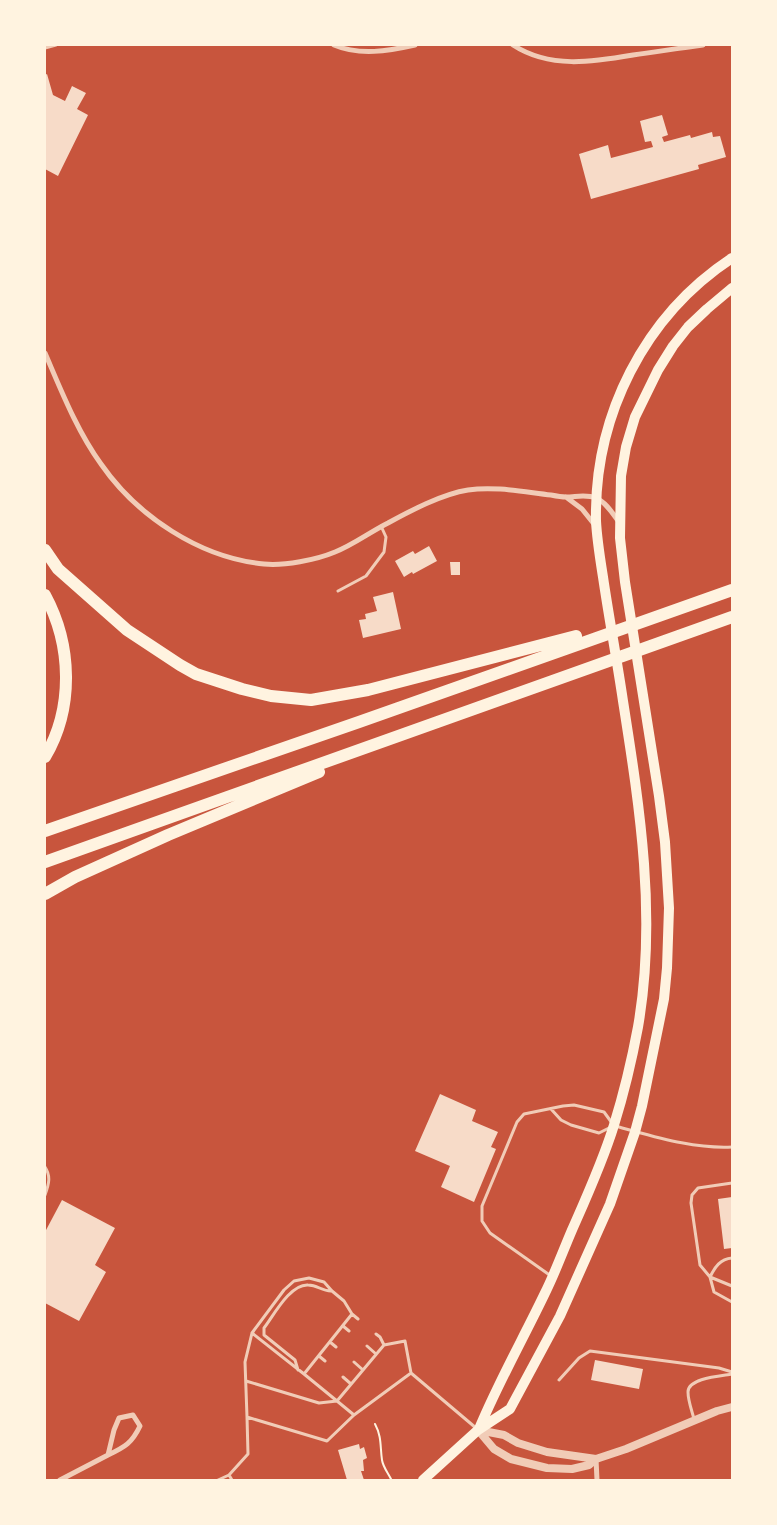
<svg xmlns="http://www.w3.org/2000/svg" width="777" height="1525" font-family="Figtree,sans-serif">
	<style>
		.building { fill: #f7dbc8 }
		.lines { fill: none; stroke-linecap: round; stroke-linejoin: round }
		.path { stroke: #fff3e0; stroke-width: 2 }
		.service { stroke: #f1ccb7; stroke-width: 3 }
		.minor { stroke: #f1ccb7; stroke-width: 5 }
		.tertiary { stroke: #f1ccb7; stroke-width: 8 }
		.primary { stroke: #fff3e0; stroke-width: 10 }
		.motorway { stroke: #fff3e0; stroke-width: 12 }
	</style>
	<rect width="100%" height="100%" fill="#c8553d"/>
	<!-- building -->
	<path class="building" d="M 47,74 L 53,95 L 65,101 L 72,86 L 86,93 L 77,109 L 88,115 L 58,176 L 45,169 L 45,75 Z
		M 662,115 L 668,135 L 662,137 L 664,142 L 690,135 L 691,138 L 712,132 L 713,137 L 720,136 L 726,157 L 698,165 L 699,169 L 591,199 L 579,154 L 608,145 L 611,158 L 653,147 L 651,141 L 645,142 L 640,121 Z
		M 429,546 L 437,561 L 413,574 L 412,572 L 404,577 L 395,561 L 413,551 L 415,554 Z
		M 450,562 L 460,562 L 460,575 L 451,575 Z
		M 393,592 L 401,629 L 363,638 L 359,620 L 366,619 L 365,614 L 377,611 L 373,597 Z
		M 440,1094 L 476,1110 L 472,1121 L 498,1132 L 491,1147 L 496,1149 L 474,1202 L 441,1187 L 450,1166 L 415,1151 Z
		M 732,1197 L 732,1248 L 724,1249 L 718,1199 Z
		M 62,1200 L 115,1228 L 95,1265 L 106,1272 L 79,1321 L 45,1303 L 45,1232 Z
		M 595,1360 L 643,1369 L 639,1389 L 591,1380 Z
		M 359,1444 L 360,1449 L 364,1447 L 367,1458 L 363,1460 L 364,1471 L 361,1471 L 364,1480 L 347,1480 L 338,1450 Z"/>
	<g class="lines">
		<!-- path -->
		<path class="path" d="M 375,1424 C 382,1437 380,1447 382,1460 C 383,1467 388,1473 391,1479"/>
		<!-- service -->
		<path class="service" d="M 45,48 L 56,45
			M 338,591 L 366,576 L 384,552 L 386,537 L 381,526
			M 551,1109 L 561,1120 L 571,1125 L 599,1133 L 609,1128
			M 615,1126 C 653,1136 692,1149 732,1147
			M 45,1167 C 51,1176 49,1184 45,1195
			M 732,1183 L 698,1188 L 692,1195 L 691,1203 L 700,1265 L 710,1277 L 732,1286
			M 732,1258 C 720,1259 715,1267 710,1277 L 714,1292 L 732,1302
			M 551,1276 L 490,1233 L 482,1221 L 482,1206 L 517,1122 L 524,1114 L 563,1106 L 574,1105 L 604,1112 L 612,1123
			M 358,1319 L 352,1314 L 304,1374 L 337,1401 L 384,1345 L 405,1341 L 411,1373
			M 343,1326 L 349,1331
			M 376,1334 L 380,1337 L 384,1345
			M 330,1342 L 336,1347
			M 367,1346 L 376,1354
			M 319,1356 L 325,1361
			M 354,1362 L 363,1370
			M 298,1370 L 295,1360 L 264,1335 L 264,1328 C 274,1315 290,1284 308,1285 C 318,1285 321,1291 331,1291
			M 304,1374 L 252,1333 L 284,1290 L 294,1281 L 309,1278 L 324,1282 L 332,1291 L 344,1301 L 352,1314
			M 343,1377 L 351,1384
			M 559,1380 L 579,1358 L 590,1351 L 719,1368 L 732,1372
			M 246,1381 L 319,1403 L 337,1401 L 354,1415
			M 247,1417 L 245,1362 L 252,1333
			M 694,1419 C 692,1411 688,1401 688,1392 C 688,1378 721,1376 732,1374
			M 229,1475 L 232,1480
			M 218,1480 L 229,1475 L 248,1454 L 247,1417 L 327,1441 L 354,1415 L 411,1373 L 476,1428"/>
		<!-- minor -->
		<path class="minor" d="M 334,45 C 360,56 388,51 415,45
			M 513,45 C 550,69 592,62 633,55 C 656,52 679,48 703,45
			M 45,353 C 61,390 77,431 101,464 C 137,516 200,558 264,564 C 284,566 316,560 335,552 C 353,545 370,532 388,523 C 410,511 442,494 468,490 C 495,486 524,492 551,495 C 556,496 561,497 566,497 C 576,497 586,494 596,498 C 606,502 613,514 619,522
			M 566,497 L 582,509 L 594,524
			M 133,1415 L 140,1426 C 132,1443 125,1447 108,1455 L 114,1430 L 119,1418 Z
			M 596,1459 L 597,1480
			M 60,1480 L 108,1455"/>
		<!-- tertiary -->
		<path class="tertiary" d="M 478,1430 L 494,1449 L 511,1459 L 547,1468 L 572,1469 L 589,1465 L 596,1459 L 626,1449 L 717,1411 L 732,1407
			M 478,1430 L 504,1435 L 518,1443 L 547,1452 L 596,1459"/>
		<!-- primary -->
		<path class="primary" d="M 479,1429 C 498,1383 523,1339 545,1293 C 555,1273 563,1251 572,1230 C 587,1196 603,1161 614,1125 C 624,1093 632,1059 638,1027 C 657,918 640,809 623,701 C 617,660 609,618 603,577 C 600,558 597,540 596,521 C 594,416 644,316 732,258
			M 423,1480 L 478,1430 L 510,1409 L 560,1316 L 610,1204 L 635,1132 L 642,1106 L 664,999 L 667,968 L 669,908 L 665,842 L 659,796 L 625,582 L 620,538 L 621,476 L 626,447 L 635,417 L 658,370 L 673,346 L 688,327 L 707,309 L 732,288"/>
		<!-- motorway -->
		<path class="motorway" d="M 45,550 L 58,569 L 127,630 L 180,665 L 196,674 L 242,689 L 271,696 L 311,700 L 368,690 L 576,636
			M 45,595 C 72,645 74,708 45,757
			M 45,831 L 359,722 L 732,590
			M 45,862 L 732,617
			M 45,894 L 75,877 L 168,835 L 319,772"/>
	</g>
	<!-- border -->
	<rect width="777" height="1525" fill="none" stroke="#fff3e0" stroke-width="92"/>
</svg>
